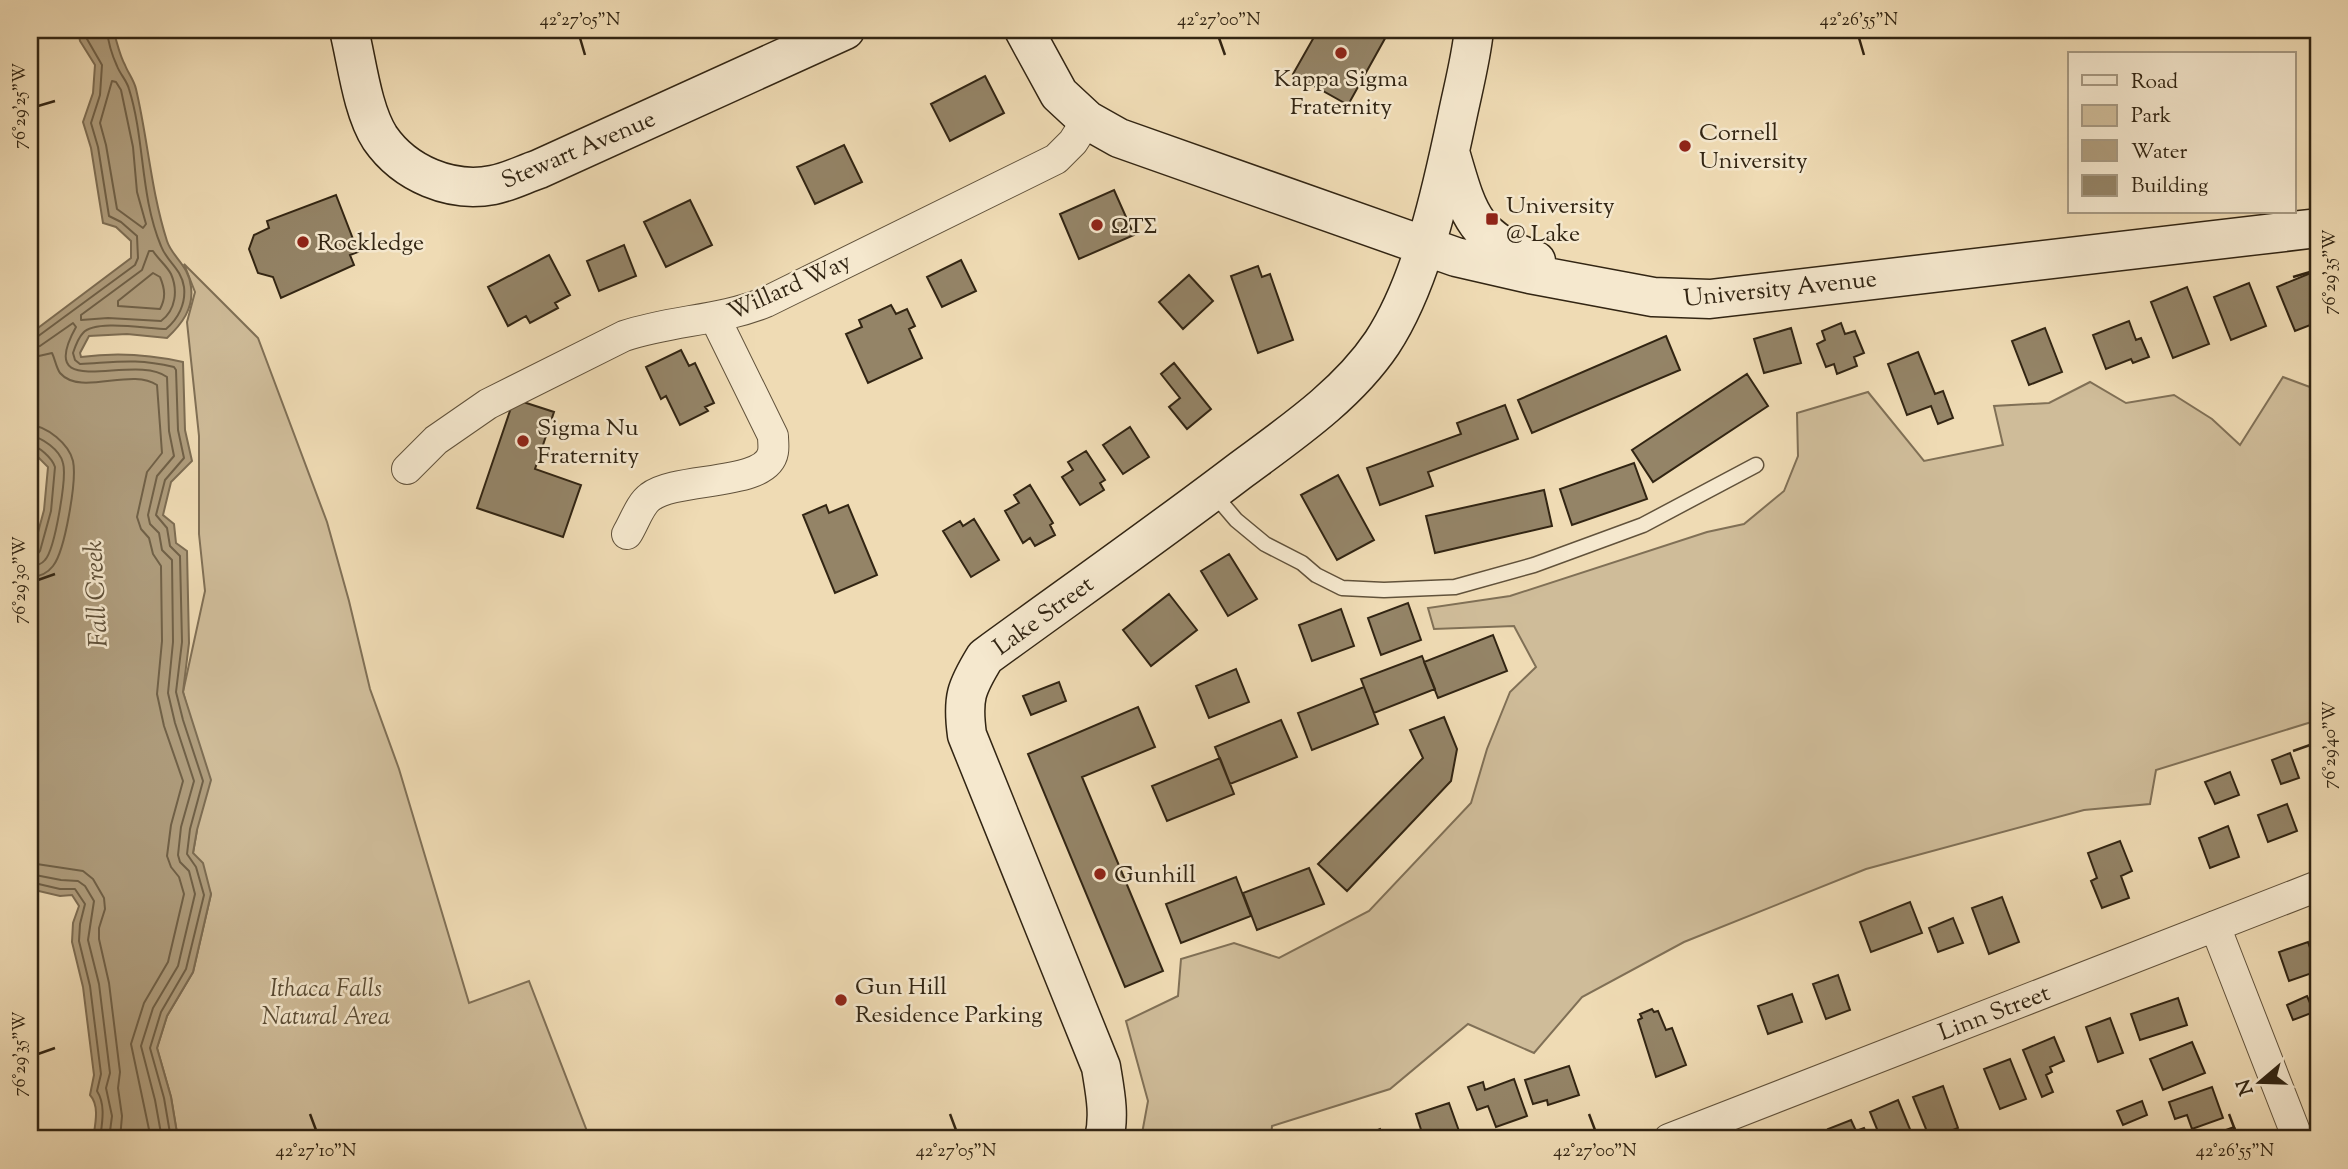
<svg xmlns="http://www.w3.org/2000/svg" width="2348" height="1169" font-family="'Sorts Mill Goudy',serif">
	<style>
		.green { fill: #cfbc99; stroke: #807056; stroke-width: 2 }
		.water { fill: #af9d7d; stroke: #7d6d53; stroke-width: 2 }
		.lines { fill: none; stroke-linecap: round; stroke-linejoin: round }
		.shore { stroke: #706148; stroke-width: 2 }
		.building { fill: #948467; stroke: #322513; stroke-width: 2 }
		.lane-casing { stroke: #61523b; stroke-width: 17 }
		.street-casing { stroke: #61523b; stroke-width: 32 }
		.secondary-casing { stroke: #322513; stroke-width: 41 }
		.lane { stroke: #f5e8ce; stroke-width: 14 }
		.street { stroke: #f5e8ce; stroke-width: 30 }
		.secondary { stroke: #f5e8ce; stroke-width: 38 }
		.ticks { fill: none; stroke: #322513; stroke-width: 2.5 }
		.poi-dot { fill: #8f2418; stroke: #f5e8ce; stroke-width: 2.5 }
		.labels { text-anchor: middle; stroke-width: 5; stroke-linejoin: round; paint-order: stroke }
		.poi-label { font-size: 24px; fill: #322513; stroke: #f5e8ce; text-anchor: start }
		.street-label { font-size: 24px; fill: #322513; stroke: #f5e8ce }
		.park-label { font-size: 24px; font-style: italic; fill: #594b34; stroke: #f5e8ce }
		.water-label { font-size: 26px; font-style: italic; fill: #5e4f38; stroke: #f5e8ce }
		.neatline { fill: none; stroke: #322513; stroke-width: 2.5 }
		.ticks-label { font-size: 18px; text-anchor: middle; fill: #322513 }
	</style>
	<rect width="100%" height="100%" fill="#efdbb4"/>
	<filter id="stains"><feTurbulence type="fractalNoise" baseFrequency=".00286" numOctaves="4"/><feColorMatrix values="0 0 0 0 .2 0 0 0 0 .09 0 0 0 0 .02 0 0 0 .5 -.17"/></filter>
	<radialGradient id="worn" r=".72"><stop offset=".6" stop-color="#630" stop-opacity="0"/><stop offset="1" stop-color="#630" stop-opacity=".3"/></radialGradient>
	<!-- green -->
	<path class="green" d="M 184,264 L 258,338 L 327,522 L 349,601 L 370,689 L 399,769 L 469,1003 L 529,981 L 590,1139 L 178,1139 L 171,1097 L 157,1048 L 167,1016 L 193,972 L 211,894 L 193,853 L 197,830 L 190,718 L 183,692 L 205,591 L 199,534 L 199,436 L 187,322 L 195,292 Z
		M 2283,377 L 2318,390 L 2318,720 L 2156,770 L 2150,804 L 2084,810 L 1866,869 L 1684,942 L 1582,997 L 1534,1053 L 1468,1024 L 1390,1089 L 1272,1126 L 1271,1139 L 1141,1139 L 1148,1101 L 1126,1021 L 1178,996 L 1181,959 L 1234,943 L 1279,958 L 1369,911 L 1471,803 L 1487,749 L 1510,692 L 1536,667 L 1514,626 L 1434,629 L 1428,608 L 1510,596 L 1707,532 L 1744,524 L 1784,491 L 1798,456 L 1797,413 L 1868,392 L 1924,461 L 2003,445 L 1994,406 L 2049,403 L 2090,382 L 2126,403 L 2174,395 L 2212,419 L 2240,445 Z"/>
	<!-- water -->
	<path class="water" d="M 78,30 L 113,30 C 117,41 119,54 125,65 C 128,73 134,80 136,89 C 148,140 151,191 167,241 C 172,257 189,265 191,287 C 194,308 182,324 167,338 L 127,334 L 89,336 L 80,353 L 81,357 C 117,352 148,354 183,362 L 185,430 L 192,461 L 171,482 L 163,515 L 174,524 L 176,543 L 187,551 L 189,643 L 183,692 L 211,780 L 197,830 L 193,853 L 203,863 L 211,894 L 193,972 L 167,1016 L 157,1048 L 171,1097 L 178,1139 L 93,1139 C 95,1125 100,1106 90,1095 L 94,1075 L 83,987 L 72,942 L 73,923 L 79,906 L 72,895 L 60,896 L 30,889 L 30,562 L 44,510 L 48,467 L 30,449 L 30,334 L 131,258 L 131,241 L 116,227 L 103,223 L 91,148 L 83,122 L 93,93 L 95,65 L 80,41 Z"/>
	<g class="lines">
		<!-- shore -->
		<path class="shore" d="M 107,30 C 108,41 112,55 117,66 C 120,74 127,81 129,89 C 145,140 140,196 161,246 C 167,262 181,268 184,287 C 186,304 178,319 166,329 C 149,329 95,319 83,333 C 78,338 75,347 73,353 L 75,360 L 80,364 C 118,362 136,358 174,367 L 176,370 L 178,430 L 184,458 L 165,480 L 156,515 L 167,528 L 170,546 L 180,556 L 182,642 L 176,692 L 183,720 L 203,781 L 190,829 L 187,854 L 196,867 L 204,895 L 186,969 L 161,1012 L 150,1048 L 164,1098 L 171,1139
			M 112,81 L 116,82 L 121,90 L 133,147 L 137,192 L 146,224 L 143,228 L 117,209 L 106,145 L 100,123 Z
			M 149,251 L 153,251 C 158,259 167,266 171,274 C 178,290 176,310 161,321 L 108,318 L 81,320 L 81,315 L 142,270 Z
			M 153,273 L 160,277 C 165,289 166,298 160,309 L 118,306 L 118,301 Z
			M 30,339 L 37,337 L 135,265 L 138,258 L 137,236 L 121,222 L 109,216 L 98,147 L 91,123 L 100,95 L 102,65 L 87,39 L 85,30
			M 30,348 L 40,346 L 73,323 L 76,327 C 33,404 134,352 167,377 L 169,431 L 174,456 L 157,476 L 148,515 L 150,524 L 159,533 L 162,550 L 172,560 L 173,642 L 168,693 L 175,723 L 194,781 L 181,827 L 178,855 L 180,862 L 189,871 L 195,894 L 178,966 L 153,1008 L 141,1046 L 155,1100 L 162,1139
			M 30,358 L 52,353 C 55,359 56,367 60,373 C 81,397 131,367 157,385 L 162,453 L 147,472 L 137,517 L 141,529 L 149,538 L 153,554 L 161,566 L 162,641 L 157,694 L 164,726 L 183,781 L 171,825 L 167,856 L 171,867 L 179,877 L 184,894 L 168,962 L 144,1003 L 131,1044 L 151,1139
			M 30,425 C 47,426 69,444 73,461 C 77,480 65,551 53,566 C 47,574 39,577 30,577
			M 30,436 C 42,437 60,450 63,463 C 67,477 55,549 45,560 C 41,565 36,566 30,566
			M 30,445 C 39,446 52,458 55,467 L 51,511 L 40,551 L 36,556 L 30,558
			M 30,863 L 83,871 L 93,879 L 104,898 L 105,909 L 99,928 L 99,939 L 109,983 L 120,1072 L 118,1088 L 122,1116 L 120,1139
			M 30,874 L 61,880 L 78,881 L 85,886 L 94,901 L 88,940 L 99,984 L 110,1073 L 106,1088 L 112,1116 L 109,1139
			M 30,882 L 60,889 L 75,889 L 85,904 L 80,924 L 79,941 L 90,986 L 101,1074 L 97,1091 C 106,1105 102,1123 100,1139"/>
	</g>
	<!-- building -->
	<path class="building" d="M 1318,30 L 1383,30 L 1388,33 L 1348,105 L 1293,74 Z
		M 985,76 L 1004,113 L 950,141 L 931,104 Z
		M 844,145 L 862,182 L 815,204 L 797,167 Z
		M 1114,190 L 1134,235 L 1079,259 L 1060,214 Z
		M 336,195 L 358,252 L 350,255 L 354,265 L 281,298 L 273,277 L 258,273 L 249,249 L 254,235 L 269,228 L 267,221 Z
		M 690,200 L 712,245 L 666,267 L 644,222 Z
		M 624,245 L 636,276 L 599,291 L 587,261 Z
		M 549,255 L 570,295 L 555,303 L 558,308 L 530,323 L 526,316 L 508,326 L 488,287 Z
		M 961,260 L 976,291 L 942,307 L 927,277 Z
		M 1258,266 L 1262,277 L 1270,274 L 1293,340 L 1258,353 L 1231,276 Z
		M 2318,270 L 2318,322 L 2295,331 L 2277,287 Z
		M 1189,275 L 1213,301 L 1183,329 L 1159,302 Z
		M 2249,283 L 2266,326 L 2231,340 L 2214,297 Z
		M 2187,287 L 2209,344 L 2173,358 L 2151,302 Z
		M 891,305 L 896,314 L 907,309 L 915,326 L 909,329 L 922,358 L 868,383 L 846,334 L 862,327 L 859,320 Z
		M 2129,321 L 2136,340 L 2141,338 L 2149,357 L 2133,363 L 2131,359 L 2106,369 L 2093,335 Z
		M 1841,323 L 1845,334 L 1855,331 L 1864,353 L 1854,357 L 1857,366 L 1837,374 L 1834,364 L 1826,367 L 1817,344 L 1825,340 L 1822,331 Z
		M 1791,328 L 1801,363 L 1764,373 L 1754,339 Z
		M 2045,328 L 2062,372 L 2029,385 L 2012,341 Z
		M 1666,336 L 1680,370 L 1532,433 L 1518,400 Z
		M 681,350 L 689,366 L 695,363 L 714,403 L 705,407 L 708,411 L 680,425 L 666,396 L 661,399 L 646,367 Z
		M 1918,352 L 1935,394 L 1943,391 L 1953,418 L 1938,424 L 1931,406 L 1907,415 L 1888,364 Z
		M 1174,363 L 1211,409 L 1187,429 L 1169,407 L 1180,398 L 1161,374 Z
		M 1747,374 L 1768,406 L 1653,482 L 1632,450 Z
		M 514,399 L 554,412 L 535,469 L 581,485 L 563,537 L 477,508 Z
		M 1505,405 L 1518,439 L 1428,472 L 1433,486 L 1380,505 L 1367,468 L 1461,434 L 1457,423 Z
		M 1130,427 L 1149,457 L 1123,474 L 1103,445 Z
		M 1086,451 L 1105,480 L 1100,483 L 1104,490 L 1080,505 L 1062,477 L 1073,470 L 1068,462 Z
		M 1634,463 L 1647,499 L 1572,525 L 1560,489 Z
		M 1338,475 L 1374,540 L 1337,560 L 1301,495 Z
		M 1030,485 L 1053,523 L 1050,525 L 1055,535 L 1035,546 L 1030,538 L 1023,543 L 1005,511 L 1019,503 L 1014,495 Z
		M 1544,490 L 1552,526 L 1435,553 L 1426,516 Z
		M 826,505 L 829,513 L 848,505 L 877,575 L 835,593 L 803,515 Z
		M 974,519 L 999,560 L 971,577 L 943,531 L 960,521 L 963,526 Z
		M 1229,554 L 1257,599 L 1228,616 L 1201,571 Z
		M 1169,594 L 1197,630 L 1151,666 L 1123,630 Z
		M 1408,603 L 1421,640 L 1381,655 L 1368,618 Z
		M 1341,609 L 1354,646 L 1312,661 L 1299,625 Z
		M 1493,635 L 1507,671 L 1438,698 L 1424,662 Z
		M 1422,656 L 1435,689 L 1374,713 L 1361,679 Z
		M 1236,669 L 1249,702 L 1209,718 L 1196,686 Z
		M 1059,682 L 1066,701 L 1031,715 L 1023,696 Z
		M 1364,687 L 1378,724 L 1312,750 L 1298,713 Z
		M 1138,707 L 1155,747 L 1082,777 L 1163,971 L 1125,987 L 1028,754 Z
		M 1444,717 L 1457,749 L 1451,781 L 1347,891 L 1318,864 L 1423,758 L 1410,730 Z
		M 1281,720 L 1297,757 L 1230,784 L 1215,747 Z
		M 2290,753 L 2299,778 L 2281,784 L 2272,760 Z
		M 1220,758 L 1234,794 L 1167,821 L 1152,786 Z
		M 2230,772 L 2239,795 L 2215,804 L 2205,782 Z
		M 2287,804 L 2297,831 L 2268,842 L 2258,815 Z
		M 2228,826 L 2239,857 L 2210,868 L 2199,838 Z
		M 2120,841 L 2132,871 L 2121,876 L 2129,898 L 2102,908 L 2091,881 L 2097,878 L 2088,853 Z
		M 1309,868 L 1324,904 L 1257,930 L 1243,893 Z
		M 1236,877 L 1251,916 L 1181,943 L 1166,904 Z
		M 2002,897 L 2019,942 L 1989,954 L 1972,908 Z
		M 1910,902 L 1922,933 L 1871,952 L 1860,922 Z
		M 1953,918 L 1963,943 L 1938,952 L 1929,928 Z
		M 2308,942 L 2318,971 L 2289,981 L 2279,952 Z
		M 1838,975 L 1850,1010 L 1826,1019 L 1813,984 Z
		M 1792,994 L 1802,1022 L 1768,1034 L 1758,1006 Z
		M 2307,996 L 2314,1012 L 2293,1020 L 2287,1005 Z
		M 2178,998 L 2187,1025 L 2140,1040 L 2131,1014 Z
		M 1652,1009 L 1654,1012 L 1658,1011 L 1666,1030 L 1672,1028 L 1686,1065 L 1656,1077 L 1638,1020 L 1642,1018 L 1640,1014 Z
		M 2110,1018 L 2123,1053 L 2098,1062 L 2086,1027 Z
		M 2054,1037 L 2064,1061 L 2050,1067 L 2052,1072 L 2046,1075 L 2053,1092 L 2042,1097 L 2023,1050 Z
		M 2192,1042 L 2205,1073 L 2163,1090 L 2150,1059 Z
		M 2318,1050 L 2318,1074 L 2311,1053 Z
		M 2010,1059 L 2026,1099 L 2000,1109 L 1984,1069 Z
		M 1569,1066 L 1579,1095 L 1548,1105 L 1547,1100 L 1533,1104 L 1525,1080 Z
		M 1514,1079 L 1527,1116 L 1496,1127 L 1488,1106 L 1477,1110 L 1468,1087 L 1483,1082 L 1485,1090 Z
		M 1943,1086 L 1958,1128 L 1930,1139 L 1913,1097 Z
		M 2212,1087 L 2223,1118 L 2192,1129 L 2187,1115 L 2175,1119 L 2169,1102 Z
		M 1898,1100 L 1914,1139 L 1881,1139 L 1870,1112 Z
		M 2142,1101 L 2147,1115 L 2123,1125 L 2117,1111 Z
		M 1449,1103 L 1459,1131 L 1434,1139 L 1424,1139 L 1416,1114 Z
		M 1851,1120 L 1856,1131 L 1864,1128 L 1869,1139 L 1832,1139 L 1828,1129 Z
		M 2234,1127 L 2239,1139 L 2201,1139 Z
		M 1380,1129 L 1384,1139 L 1362,1139 L 1361,1137 Z
		M 2111,1131 L 2114,1139 L 2089,1139 Z"/>
	<g class="lines">
		<defs>
			<path id="lane" d="M 1213,493 L 1236,520 L 1265,544 L 1302,563 L 1316,575 L 1342,588 L 1384,590 L 1455,587 L 1534,565 L 1643,525 L 1756,465"/>
			<path id="street" d="M 407,469 L 436,440 L 488,404 L 624,336 C 671,320 720,321 766,302 L 1056,159 L 1073,142 L 1087,120
				M 627,534 C 634,523 640,504 650,497 C 677,476 767,487 773,452 C 774,447 773,441 773,436 L 715,318
				M 2215,926 L 2298,1139
				M 1669,1139 L 2318,886"/>
			<path id="secondary" d="M 349,30 C 357,62 362,110 380,138 C 405,174 451,193 493,185 C 509,182 524,174 539,169 L 845,30
				M 1024,30 L 1059,94 L 1087,120 L 1119,138 L 1456,257 L 1530,274 L 1653,297 L 1710,299 L 2318,228
				M 1450,152 C 1468,213 1472,238 1536,261
				M 1104,1139 C 1110,1115 1105,1092 1101,1067 L 967,735 C 962,698 966,688 985,657 C 1070,595 1157,534 1241,470 C 1291,433 1347,395 1382,343 C 1422,282 1442,189 1457,118 C 1463,89 1471,59 1474,30"/>
		</defs>
		<!-- lane casing -->
		<use href="#lane" class="lane-casing"/>
		<!-- street casing -->
		<use href="#street" class="street-casing"/>
		<!-- secondary casing -->
		<use href="#secondary" class="secondary-casing"/>
		<!-- lane -->
		<use href="#lane" class="lane"/>
		<!-- street -->
		<use href="#street" class="street"/>
		<!-- secondary -->
		<use href="#secondary" class="secondary"/>
	</g>
	<!-- ticks -->
	<path class="ticks" d="M 580,38 L 585,55M 1219,38 L 1225,55M 1859,38 L 1864,55M 38,106 L 55,101M 2293,277 L 2310,272M 38,580 L 55,574M 2293,751 L 2310,745M 38,1054 L 55,1048M 310,1114 L 316,1130M 950,1114 L 956,1130M 1589,1114 L 1595,1130M 2229,1114 L 2235,1130"/>
	<!-- markers -->
	<g class="poi-dot">
		<circle cx="1341" cy="53" r="7"/>
		<circle cx="1685" cy="146" r="7"/>
		<rect x="1485" y="212" width="14" height="14" rx="3.5"/>
		<circle cx="1097" cy="225" r="7"/>
		<circle cx="303" cy="242" r="7"/>
		<circle cx="523" cy="441" r="7"/>
		<circle cx="1100" cy="874" r="7"/>
		<circle cx="841" cy="1000" r="7"/>
	</g>
	<g class="labels">
		<!-- poi labels -->
		<g class="poi-label">
			<text x="1341" y="86" text-anchor="middle">Kappa Sigma<tspan x="1341" dy="28">Fraternity</tspan></text>
			<text x="1699" y="140">Cornell<tspan x="1699" dy="28">University</tspan></text>
			<text x="1506" y="213">University<tspan x="1506" dy="28">@ Lake</tspan></text>
			<text x="1111" y="233">ΩΤΣ</text>
			<text x="317" y="250">Rockledge</text>
			<text x="537" y="435">Sigma Nu<tspan x="537" dy="28">Fraternity</tspan></text>
			<text x="1114" y="882">Gunhill</text>
			<text x="855" y="994">Gun Hill<tspan x="855" dy="28">Residence Parking</tspan></text>
		</g>
		<!-- street labels -->
		<g class="street-label">
			<text transform="translate(578 149) rotate(-23)" y="8">Stewart Avenue</text>
			<text transform="translate(789 286) rotate(-24)" y="8">Willard Way</text>
			<text transform="translate(1780 288) rotate(-6)" y="8">University Avenue</text>
			<text transform="translate(1043 615) rotate(-36)" y="8">Lake Street</text>
			<text transform="translate(1994 1012) rotate(-21)" y="8">Linn Street</text>
		</g>
		<!-- park labels -->
		<g class="park-label">
			<text x="326" y="996">Ithaca Falls<tspan x="326" dy="28">Natural Area</tspan></text>
		</g>
		<!-- water labels -->
		<g class="water-label">
			<text transform="translate(95 594) rotate(-93)" y="9">Fall Creek</text>
		</g>
	</g>
	<!-- margin -->
	<rect width="2348" height="1169" fill="none" stroke="#efdbb4" stroke-width="77"/>
	<!-- legend -->
	<rect x="2068" y="52" width="228" height="161" fill="#f5e8ce" stroke="#a79a83" stroke-width="2"/>
	<rect x="2082" y="75" width="35" height="10" fill="#f5e8ce" stroke="#a79a83" stroke-width="2"/>
	<text x="2131" y="88" font-size="21" fill="#322513">Road</text>
	<rect x="2082" y="105" width="35" height="21" fill="#cfbc99" stroke="#a79a83" stroke-width="2"/>
	<text x="2131" y="122" font-size="21" fill="#322513">Park</text>
	<rect x="2082" y="140" width="35" height="21" fill="#af9d7d" stroke="#a79a83" stroke-width="2"/>
	<text x="2131" y="158" font-size="21" fill="#322513">Water</text>
	<rect x="2082" y="175" width="35" height="21" fill="#948467" stroke="#a79a83" stroke-width="2"/>
	<text x="2131" y="192" font-size="21" fill="#322513">Building</text>
	<!-- north arrow -->
	<g transform="translate(2260 1082) rotate(251)" stroke="#f5e8ce" stroke-width="5" paint-order="stroke">
	<path d="M0-5L12 26L0 18L-12 26Z" fill="#322513"/>
	<text y="-10" font-size="19" font-weight="bold" text-anchor="middle" fill="#322513">N</text>
	</g>
	<rect x="38" y="38" width="2272" height="1092" class="neatline"/>
	<g class="ticks-label">
		<text x="580" y="25">42°27'05"N</text>
		<text x="1219" y="25">42°27'00"N</text>
		<text x="1859" y="25">42°26'55"N</text>
		<text transform="translate(19 106) rotate(-90)" y="6">76°29'25"W</text>
		<text transform="translate(2329 272) rotate(-90)" y="6">76°29'35"W</text>
		<text transform="translate(19 580) rotate(-90)" y="6">76°29'30"W</text>
		<text transform="translate(2329 745) rotate(-90)" y="6">76°29'40"W</text>
		<text transform="translate(19 1054) rotate(-90)" y="6">76°29'35"W</text>
		<text x="316" y="1156">42°27'10"N</text>
		<text x="956" y="1156">42°27'05"N</text>
		<text x="1595" y="1156">42°27'00"N</text>
		<text x="2235" y="1156">42°26'55"N</text>
	</g>
	<rect width="100%" height="100%" filter="url(#stains)"/>
	<rect width="100%" height="100%" fill="url(#worn)"/>
</svg>
